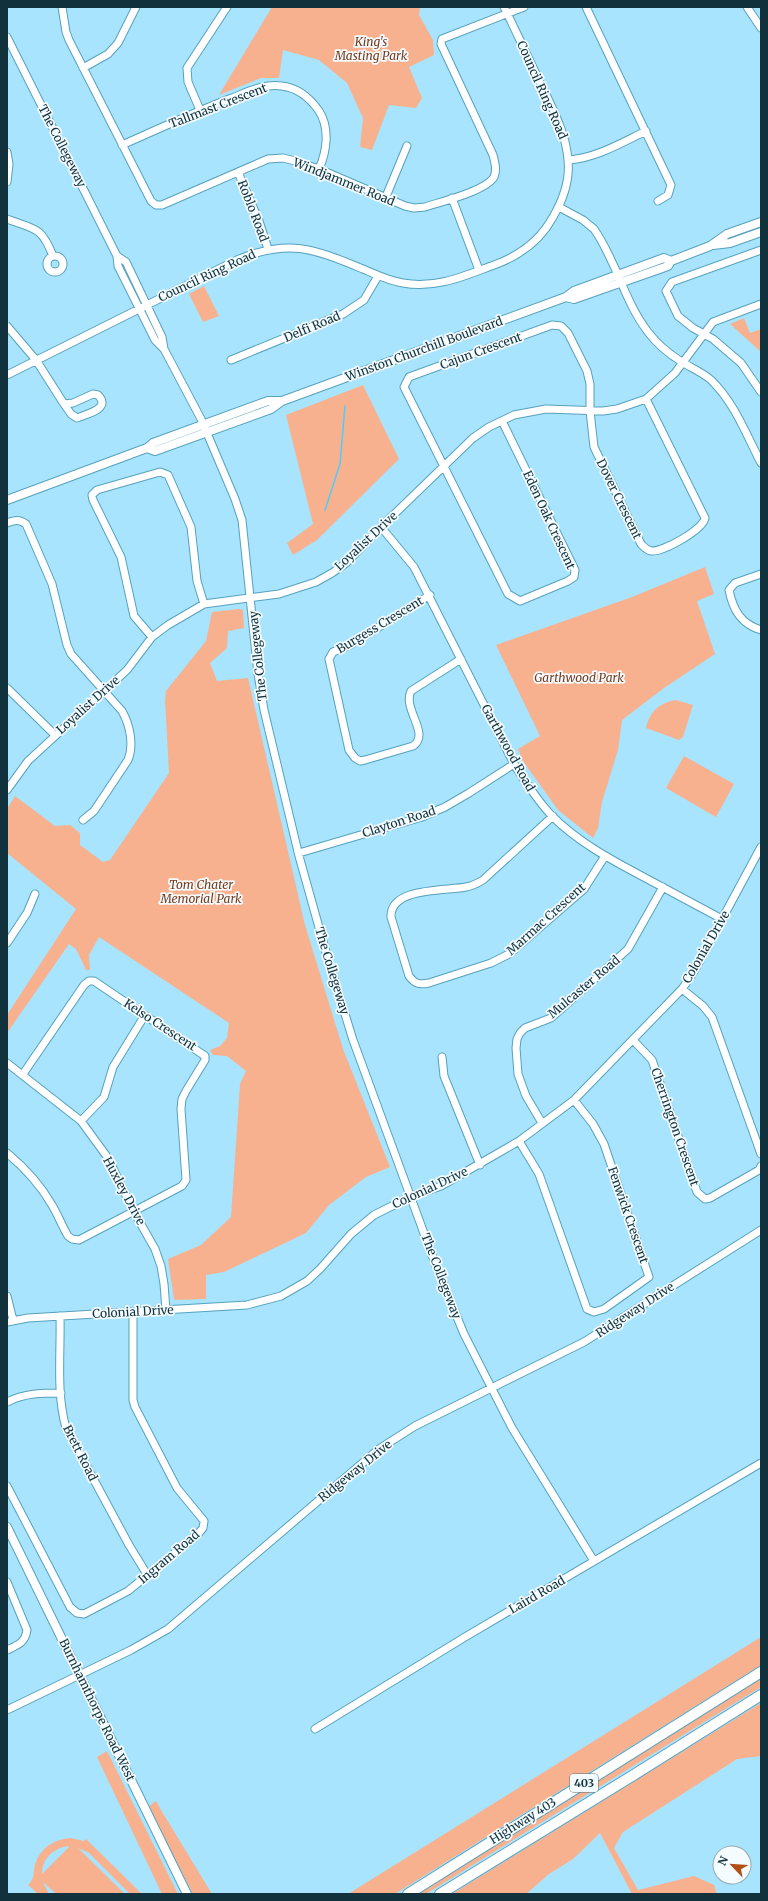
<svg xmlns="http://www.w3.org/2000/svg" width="768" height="1901" font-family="Merriweather,serif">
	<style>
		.green { fill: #f8b18f; fill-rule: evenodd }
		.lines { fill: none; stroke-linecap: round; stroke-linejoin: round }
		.stream { stroke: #4dcdfb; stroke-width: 1.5 }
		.minor-casing { stroke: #55a1bf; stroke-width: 9 }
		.major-casing { stroke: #55a1bf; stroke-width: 10 }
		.highway-casing { stroke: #55a1bf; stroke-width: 12 }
		.minor { stroke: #fff; stroke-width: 7 }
		.major { stroke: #fff; stroke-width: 8 }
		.highway { stroke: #fff; stroke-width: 10 }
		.labels { text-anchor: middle; stroke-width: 3.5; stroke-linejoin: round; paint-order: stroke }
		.shield { fill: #f4fcff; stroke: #556e77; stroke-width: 1 }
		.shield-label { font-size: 11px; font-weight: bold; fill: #11313d }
		.park-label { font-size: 12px; font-style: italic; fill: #773b1c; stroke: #f4fcff }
		.street-label { font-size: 12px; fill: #11313d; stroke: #f4fcff }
	</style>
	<rect width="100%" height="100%" fill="#a8e4fd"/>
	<!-- green -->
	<path class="green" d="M 272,7 L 420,7 L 419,15 L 433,40 L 434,55 L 409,67 L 422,98 L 416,108 L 389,105 L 372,150 L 360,147 L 363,118 L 347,83 L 319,60 L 283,50 L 279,78 L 261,78 L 219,95 Z
		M 204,286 L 219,316 L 203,322 L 189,294 Z
		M 744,318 L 750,333 L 761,329 L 761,352 L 730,324 Z
		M 363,385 L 399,459 L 317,540 L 293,555 L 287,543 L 313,524 L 286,415 Z
		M 705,567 L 714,594 L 697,601 L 715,654 L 664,688 L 622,720 L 618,750 L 602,802 L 598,828 L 593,838 L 558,810 L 523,761 L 518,749 L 540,736 L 496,645 L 632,597 Z
		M 239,609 L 243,610 L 244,628 L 228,631 L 227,648 L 210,663 L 217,681 L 248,678 L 305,925 L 343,1049 L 390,1167 L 366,1177 L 329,1205 L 306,1233 L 224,1272 L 206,1275 L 206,1299 L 175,1300 L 174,1299 L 168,1259 L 201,1245 L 231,1217 L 240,1084 L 246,1071 L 227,1056 L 213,1055 L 210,1050 L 220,1046 L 227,1038 L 229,1023 L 99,937 L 89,955 L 90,970 L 86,970 L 76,949 L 69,944 L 7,1033 L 7,1015 L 76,909 L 7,853 L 7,809 L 15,796 L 55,826 L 70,825 L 80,833 L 80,845 L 103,862 L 110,860 L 169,773 L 165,701 L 166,691 L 206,641 L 212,612 Z
		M 676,700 L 693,705 L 683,737 L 679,740 L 646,728 C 650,711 659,703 676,700 Z
		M 684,756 L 734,784 L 716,817 L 666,788 Z
		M 761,1637 L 761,1665 L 395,1894 L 348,1894 Z
		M 761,1677 L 761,1687 L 426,1894 L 414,1894 Z
		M 761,1703 L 761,1756 L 737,1759 L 623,1832 L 614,1848 L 638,1890 L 694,1876 L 714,1885 L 717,1894 L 632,1894 L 600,1833 L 573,1859 L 549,1874 L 526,1894 L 452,1894 Z
		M 107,1751 L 178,1894 L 162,1894 L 97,1757 Z
		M 156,1801 L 161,1810 L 212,1894 L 193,1894 L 148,1807 Z
		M 71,1838 L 84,1841 L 86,1839 L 142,1894 L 130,1894 L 89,1853 L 78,1848 L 125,1894 L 56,1894 L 43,1882 L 49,1894 L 38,1894 L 28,1885 C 35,1878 33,1873 35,1865 C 40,1848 54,1839 71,1838 ZM 69,1846 L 69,1847 L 42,1874 C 42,1858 54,1848 69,1846 Z"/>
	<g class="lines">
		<!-- stream -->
		<path class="stream" d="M 325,510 L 340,464 L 345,406"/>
		<defs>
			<path id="minor" d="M 62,7 L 66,32 L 69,40 L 151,201 L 156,205 L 162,205 L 268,159 L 283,158 L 295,161 L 319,169 L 405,206 L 414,208 L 425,207 C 440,202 486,191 494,177 C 497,170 495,163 493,155 L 441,44 L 442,39 L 524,7
				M 586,7 L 671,185 L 668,195 L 658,201
				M 747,7 L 761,28
				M 7,37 L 117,256 L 118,266 L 155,340 L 164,349
				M 83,68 L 108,54 L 118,43 L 136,7
				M 200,110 L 188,82 L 187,68 L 227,7
				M 122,145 C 158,129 193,113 229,99 C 246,93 263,83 282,86 C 298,88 310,98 319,111 C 330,128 327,151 319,169
				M 7,152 L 9,164 L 7,182
				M 569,160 C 596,158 621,143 646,131
				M 238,172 L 259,221 L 268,249
				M 452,198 L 479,270
				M 385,199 L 407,146
				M 559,207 L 583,220 L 594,229 C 616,260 624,301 648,332 C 657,344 669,354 682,362 C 691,368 702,372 711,380 C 734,402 746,434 761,463
				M 7,219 C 36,230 41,226 53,256
				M 761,250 L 672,282 L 666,291 L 678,316 L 693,328 L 713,339 L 741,363 L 761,392
				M47 264a8 8 0 1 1 16 0a8 8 0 1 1-16 0Z
				M 117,256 L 126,262 L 162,337 L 164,349 L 201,419 L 235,499 L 242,520 L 258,674 L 264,710 L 299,856 L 327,956 L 353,1040 L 436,1266 L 464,1334 L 512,1428 L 594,1561
				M 7,326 L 36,360 L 64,404 L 73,403 L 93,394 L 98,395 C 112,409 86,414 77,418 L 71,414 L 64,404
				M 231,360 L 343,314 L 364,300 L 378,276
				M 7,375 L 237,260 C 289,238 314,249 363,269 C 377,275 389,281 403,283 C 436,289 464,276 494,265 C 519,256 540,241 553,217 C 563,200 570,179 568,160 C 566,133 553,110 542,86 C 529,60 517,33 504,7
				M 502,421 L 575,570 L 574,577 L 568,581 L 520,601 L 508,594 L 404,387 L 409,377 L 552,325 L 561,326 L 568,333 L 587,371 L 590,384 L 590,411 L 594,447 L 641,544 C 644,547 646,550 651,551 C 663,552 703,530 705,518 L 646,399
				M 7,523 C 15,520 19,519 26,524 L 52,584 L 67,645 L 71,654 L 122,711 C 130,725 134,745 128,760 L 94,811 L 83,820
				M 381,527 L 414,567 L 514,764 C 526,783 537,800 552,816 C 577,841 608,858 638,874 C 666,889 694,904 722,919
				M 761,574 L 735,583 L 729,590 C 733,610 741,624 761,630
				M 430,595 L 350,645 L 333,652 L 329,659 L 349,750 L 355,758 L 360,761 L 365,760 L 413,746 C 431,734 402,709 411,691 L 461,659
				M 152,637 L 134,616 L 121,557 L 93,500 L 92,495 L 97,490 L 160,472 L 168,475 L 191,527 L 197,581 L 204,604
				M 7,688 L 55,735
				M 7,790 L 28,761 L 127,670 L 152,637 L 168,625 L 204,604 L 279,594 L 316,582 L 332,573 L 346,563 L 381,527 L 473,438 L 489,427 L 514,415 L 546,409 L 603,411 L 617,409 L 646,399 L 675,373 L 713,322 L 761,304
				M 553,816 L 483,880 C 478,883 472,886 466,887 C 445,891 390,887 391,917 L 409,976 C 415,984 419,985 429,983 L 491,963 L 509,954 L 584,889 L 605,856
				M 299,853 L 422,817 L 445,807 L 469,793 L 514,764
				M 7,943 L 27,913 L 35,894
				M 682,989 L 703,1006 L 712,1017 L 761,1154
				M 633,1040 L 652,1060 L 697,1192 L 705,1199 L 710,1198 L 759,1170 L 761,1166
				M 442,1057 L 444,1076 L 480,1165
				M 7,1063 L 81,1121 L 108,1158 L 134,1212 L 155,1249 L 161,1266 L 164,1284 L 166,1310
				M 81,1121 L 104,1097 L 113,1067 L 145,1015
				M 542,1123 L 526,1096 L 518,1074 L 516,1048 L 517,1039 L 520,1033 L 525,1028 L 551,1018 L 628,949 L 663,887
				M 519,1141 L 539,1174 L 587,1309 L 594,1312 L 604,1309 L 649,1277 L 604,1144 L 593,1124 L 574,1100
				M 7,1153 C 25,1168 40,1184 52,1205 C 58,1215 62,1226 68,1236 L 72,1239 L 79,1240 L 182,1186 L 186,1180 L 181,1109 L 182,1099 L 186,1091 L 205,1060 L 205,1056 L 94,981 L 89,981 L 84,985 L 23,1074
				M 7,1296 L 13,1320
				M 60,1316 C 61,1353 56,1393 66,1428 L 129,1545 L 148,1576
				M 7,1322 L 28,1318 L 247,1305 L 281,1296 L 307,1281 L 320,1269 L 351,1234 L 374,1215 L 412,1196 L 441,1186 L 519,1141 L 574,1100 L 682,989 L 693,973 L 761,847
				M 7,1402 C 25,1393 42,1393 61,1393
				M 7,1486 L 70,1607 L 77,1613 L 84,1614 L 128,1591 L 198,1534 L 203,1528 L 204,1521 L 177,1488 L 135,1407 L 133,1400 L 133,1312
				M 7,1582 L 27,1630 C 25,1643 18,1645 7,1650
				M 7,1710 L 131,1650 L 168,1629 L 379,1449 L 415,1426 L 584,1342 L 761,1230
				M 315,1729 L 465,1637 L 761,1463"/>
			<path id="major" d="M 713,245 L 730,243 L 761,232
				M 566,297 L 574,299 L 668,266 L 671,261 L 710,246 L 727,234 L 761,222
				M 147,448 L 155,451 L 271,409 L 282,401 L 566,297 L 574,291 L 664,258 L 671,261
				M 7,500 L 147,448 L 153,443 L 268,401 L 282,401
				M 7,1527 L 187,1894"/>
			<path id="highway" d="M 408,1894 L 761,1672
				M 440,1894 L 632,1776 L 761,1695"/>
		</defs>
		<!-- minor casing -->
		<use href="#minor" class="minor-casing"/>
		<!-- major casing -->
		<use href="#major" class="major-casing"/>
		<!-- highway casing -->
		<use href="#highway" class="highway-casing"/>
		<!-- minor -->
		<use href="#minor" class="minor"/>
		<!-- major -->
		<use href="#major" class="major"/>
		<!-- highway -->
		<use href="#highway" class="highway"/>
	</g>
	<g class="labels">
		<!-- shield labels -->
		<rect class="shield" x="570" y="1774" width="28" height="18" rx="3"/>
		<g class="shield-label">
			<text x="584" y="1787">403</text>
		</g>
		<!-- park labels -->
		<g class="park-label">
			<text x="371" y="46">King's<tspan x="371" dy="14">Masting Park</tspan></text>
			<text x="579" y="682">Garthwood Park</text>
			<text x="201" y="889">Tom Chater<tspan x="201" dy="14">Memorial Park</tspan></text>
		</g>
		<!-- street labels -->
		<g class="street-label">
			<text transform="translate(542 90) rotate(66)" y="4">Council Ring Road</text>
			<text transform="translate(218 106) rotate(-21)" y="4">Tallmast Crescent</text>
			<text transform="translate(62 146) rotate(63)" y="4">The Collegeway</text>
			<text transform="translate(344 182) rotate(22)" y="4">Windjammer Road</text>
			<text transform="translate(253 211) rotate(69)" y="4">Roblo Road</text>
			<text transform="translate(207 276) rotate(-25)" y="4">Council Ring Road</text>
			<text transform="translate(312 327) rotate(-23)" y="4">Delfi Road</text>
			<text transform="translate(424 349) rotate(-20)" y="4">Winston Churchill Boulevard</text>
			<text transform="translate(481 351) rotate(-20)" y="4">Cajun Crescent</text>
			<text transform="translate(619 499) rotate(64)" y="4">Dover Crescent</text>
			<text transform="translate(549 520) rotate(65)" y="4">Eden Oak Crescent</text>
			<text transform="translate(366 541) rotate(-43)" y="4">Loyalist Drive</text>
			<text transform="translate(380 625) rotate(-31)" y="4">Burgess Crescent</text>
			<text transform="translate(258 656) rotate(-96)" y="4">The Collegeway</text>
			<text transform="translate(88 705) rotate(-42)" y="4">Loyalist Drive</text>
			<text transform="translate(508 748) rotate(61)" y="4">Garthwood Road</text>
			<text transform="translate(399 822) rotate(-18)" y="4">Clayton Road</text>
			<text transform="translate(546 919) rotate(-42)" y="4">Marmac Crescent</text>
			<text transform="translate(706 947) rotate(-60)" y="4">Colonial Drive</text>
			<text transform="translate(332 971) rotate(73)" y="4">The Collegeway</text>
			<text transform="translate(584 987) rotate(-40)" y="4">Mulcaster Road</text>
			<text transform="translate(160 1025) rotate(33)" y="4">Kelso Crescent</text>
			<text transform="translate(675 1127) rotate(71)" y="4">Cherrington Crescent</text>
			<text transform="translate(430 1188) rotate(-25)" y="4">Colonial Drive</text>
			<text transform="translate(124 1191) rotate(62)" y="4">Huxley Drive</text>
			<text transform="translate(628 1215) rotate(71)" y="4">Fenwick Crescent</text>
			<text transform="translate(441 1276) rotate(69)" y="4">The Collegeway</text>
			<text transform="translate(635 1310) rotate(-33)" y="4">Ridgeway Drive</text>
			<text transform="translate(133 1312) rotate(-3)" y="4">Colonial Drive</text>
			<text transform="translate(80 1453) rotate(63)" y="4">Brett Road</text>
			<text transform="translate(355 1471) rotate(-39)" y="4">Ridgeway Drive</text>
			<text transform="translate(169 1557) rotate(-40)" y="4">Ingram Road</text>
			<text transform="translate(537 1595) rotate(-30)" y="4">Laird Road</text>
			<text transform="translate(97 1710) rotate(64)" y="4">Burnhamthorpe Road West</text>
			<text transform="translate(523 1821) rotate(-32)" y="4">Highway 403</text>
		</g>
	</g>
	<!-- border -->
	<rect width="768" height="1901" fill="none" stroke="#11313d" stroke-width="16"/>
	<!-- north arrow -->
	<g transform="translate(732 1865) rotate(295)"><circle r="19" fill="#f4fcff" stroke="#99abb1"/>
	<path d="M0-3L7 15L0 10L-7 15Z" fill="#b35016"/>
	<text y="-6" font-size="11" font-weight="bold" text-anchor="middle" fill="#11313d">N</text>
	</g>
</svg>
